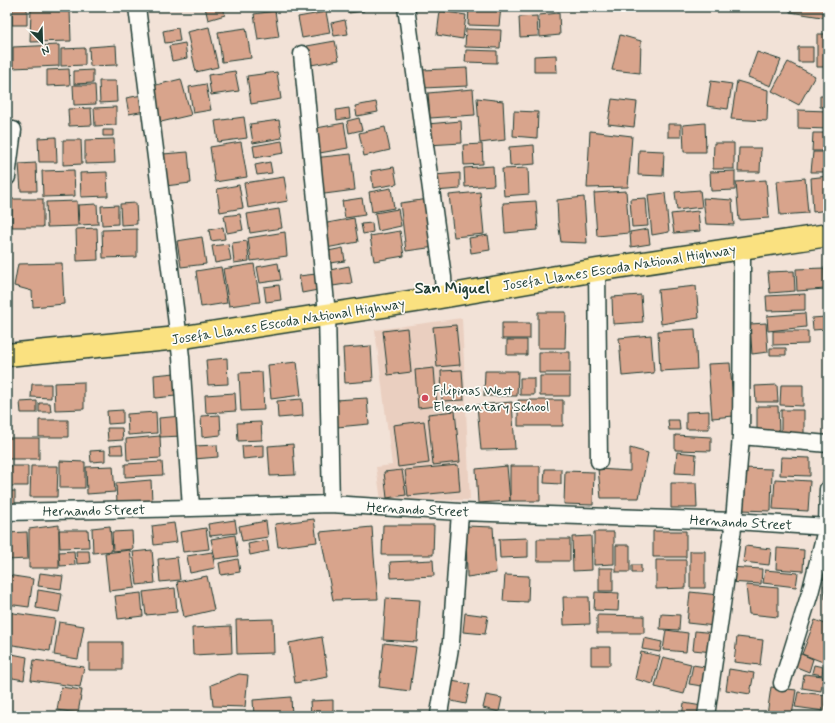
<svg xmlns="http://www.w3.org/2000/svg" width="835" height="723" font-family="Mynerve,sans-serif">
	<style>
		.built { fill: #eacfc0 }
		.building { fill: #d8a48c; stroke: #1f3d34 }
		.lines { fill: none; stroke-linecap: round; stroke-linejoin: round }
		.minor-casing { stroke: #1f3d34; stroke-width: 19 }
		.primary-casing { stroke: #1f3d34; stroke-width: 25 }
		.minor { stroke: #fdfcf7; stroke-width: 16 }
		.primary { stroke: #fae180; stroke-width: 22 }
		.poi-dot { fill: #d1495b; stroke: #fdfcf7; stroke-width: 1.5 }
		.labels { text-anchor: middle; stroke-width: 3.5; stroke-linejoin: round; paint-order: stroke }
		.street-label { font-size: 14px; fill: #1f3d34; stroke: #fdfcf7 }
		.poi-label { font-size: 14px; fill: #1f3d34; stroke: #fdfcf7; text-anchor: start }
		.quarter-label { font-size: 16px; font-weight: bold; fill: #1f3d34; stroke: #fdfcf7 }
	</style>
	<rect width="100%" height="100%" fill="#f2e2d7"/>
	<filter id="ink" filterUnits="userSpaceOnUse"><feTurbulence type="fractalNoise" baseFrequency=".025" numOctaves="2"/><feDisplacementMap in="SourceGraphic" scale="8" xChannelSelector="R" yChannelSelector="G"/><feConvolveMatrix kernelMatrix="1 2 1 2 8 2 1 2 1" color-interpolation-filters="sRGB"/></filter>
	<g filter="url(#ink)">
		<!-- built -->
		<path class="built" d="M 462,318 L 470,500 L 381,500 L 376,467 L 392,465 L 375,330 Z"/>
		<!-- building -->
		<path class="building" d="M 60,7 L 90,7 L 90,10 L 60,9 Z
			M 93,7 L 108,7 L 108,10 L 93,10 Z
			M 205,7 L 223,7 L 225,15 L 208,20 Z
			M 348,7 L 363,7 L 364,11 L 349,13 Z
			M 469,7 L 501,7 L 499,26 L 468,25 Z
			M 765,7 L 777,7 L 776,10 L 764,9 Z
			M 791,7 L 828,7 L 828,18 L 790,12 Z
			M 12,9 L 27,9 L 27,25 L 12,25 Z
			M 31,9 L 70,10 L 71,41 L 30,42 Z
			M 275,11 L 279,37 L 258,40 L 254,14 Z
			M 440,11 L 466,15 L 463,39 L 437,35 Z
			M 326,12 L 330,33 L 302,38 L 298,17 Z
			M 559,13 L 560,35 L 540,37 L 539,15 Z
			M 537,16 L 538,36 L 520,37 L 519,17 Z
			M 345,20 L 348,34 L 334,36 L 331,23 Z
			M 209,27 L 218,67 L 196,72 L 187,32 Z
			M 178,28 L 180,41 L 165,43 L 163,31 Z
			M 246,28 L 251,58 L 222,62 L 218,32 Z
			M 466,29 L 501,30 L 500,48 L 465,47 Z
			M 817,34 L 828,34 L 828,67 L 817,67 Z
			M 620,35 L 641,41 L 640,73 L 612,70 Z
			M 335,41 L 339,60 L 311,65 L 307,46 Z
			M 185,43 L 187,58 L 172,61 L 169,46 Z
			M 59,45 L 59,66 L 13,68 L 13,47 Z
			M 116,45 L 117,65 L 90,66 L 89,47 Z
			M 798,47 L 813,47 L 813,62 L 798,62 Z
			M 85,48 L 85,65 L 61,66 L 61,49 Z
			M 466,50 L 497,51 L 497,63 L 465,62 Z
			M 757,52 L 781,60 L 771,86 L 748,77 Z
			M 556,55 L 557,72 L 534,72 L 534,56 Z
			M 788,62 L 815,76 L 799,105 L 772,91 Z
			M 467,68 L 468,86 L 423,88 L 422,70 Z
			M 69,69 L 70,85 L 47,86 L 47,70 Z
			M 93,70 L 93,83 L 74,84 L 74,71 Z
			M 235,71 L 239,91 L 211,95 L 208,75 Z
			M 277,72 L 281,99 L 251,104 L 247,76 Z
			M 181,79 L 191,115 L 161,122 L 152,86 Z
			M 99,81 L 116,81 L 117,102 L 100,103 Z
			M 711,81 L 732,84 L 728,109 L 707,106 Z
			M 737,81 L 768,90 L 767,121 L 731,119 Z
			M 206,84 L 211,110 L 193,113 L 189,87 Z
			M 73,85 L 95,85 L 96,104 L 74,105 Z
			M 473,89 L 475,115 L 430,118 L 428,93 Z
			M 142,95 L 145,111 L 129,114 L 126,98 Z
			M 820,96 L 828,96 L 828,107 L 820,107 Z
			M 477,98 L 503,101 L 505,140 L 480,143 Z
			M 612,99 L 637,102 L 634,127 L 608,124 Z
			M 376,102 L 378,112 L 357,116 L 355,106 Z
			M 116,107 L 116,125 L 95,126 L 94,108 Z
			M 91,108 L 92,125 L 69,126 L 68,109 Z
			M 349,108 L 350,118 L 337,120 L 336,110 Z
			M 798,110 L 828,111 L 828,129 L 798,128 Z
			M 514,111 L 538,112 L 537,138 L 513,136 Z
			M 244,117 L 247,138 L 218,142 L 215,121 Z
			M 359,118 L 362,130 L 349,133 L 347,121 Z
			M 279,120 L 282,138 L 253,143 L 250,124 Z
			M 461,121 L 462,143 L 428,145 L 427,124 Z
			M 344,123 L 348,148 L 314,154 L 311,129 Z
			M 705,123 L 706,152 L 684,152 L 683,125 Z
			M 668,124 L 681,124 L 681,137 L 668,137 Z
			M 385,127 L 390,150 L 364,156 L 359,133 Z
			M 103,130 L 113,130 L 113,136 L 103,136 Z
			M 590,131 L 632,136 L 628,187 L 587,188 Z
			M 813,133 L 828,133 L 828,151 L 812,151 Z
			M 56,137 L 57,162 L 39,162 L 38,138 Z
			M 114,139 L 115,163 L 85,164 L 85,140 Z
			M 63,140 L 81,140 L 82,164 L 63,165 Z
			M 282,141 L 284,153 L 255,158 L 253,146 Z
			M 241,142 L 247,177 L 215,182 L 210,147 Z
			M 714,143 L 734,143 L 734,169 L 713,169 Z
			M 482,144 L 483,164 L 464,165 L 463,145 Z
			M 534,145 L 535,164 L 510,166 L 509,147 Z
			M 739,148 L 761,148 L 760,172 L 738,172 Z
			M 639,150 L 664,151 L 663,176 L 638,175 Z
			M 188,152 L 191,183 L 165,186 L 163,154 Z
			M 813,152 L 828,152 L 828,172 L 811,172 Z
			M 351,154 L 355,190 L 317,195 L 313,158 Z
			M 270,162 L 272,173 L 257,175 L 255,165 Z
			M 36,163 L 37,191 L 21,191 L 19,164 Z
			M 493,166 L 494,185 L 465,187 L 464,168 Z
			M 394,167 L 397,184 L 373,188 L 371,171 Z
			M 528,168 L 529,194 L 504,196 L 502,169 Z
			M 74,170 L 75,196 L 43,197 L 42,171 Z
			M 735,171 L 735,190 L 711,191 L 710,172 Z
			M 107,172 L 108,196 L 81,197 L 80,173 Z
			M 460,173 L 460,189 L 435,191 L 434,175 Z
			M 828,176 L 828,210 L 813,212 L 811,178 Z
			M 284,177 L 288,201 L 248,208 L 244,183 Z
			M 805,178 L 808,213 L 780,215 L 777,181 Z
			M 766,180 L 769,218 L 739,220 L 736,182 Z
			M 239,185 L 243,208 L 220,212 L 217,189 Z
			M 391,188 L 394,208 L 372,212 L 369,192 Z
			M 700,190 L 702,207 L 677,210 L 675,192 Z
			M 626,191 L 629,233 L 597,236 L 594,193 Z
			M 480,192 L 484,234 L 454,237 L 449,195 Z
			M 665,193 L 669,232 L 652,235 L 648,195 Z
			M 584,197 L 587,243 L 561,242 L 558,221 L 557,200 Z
			M 362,198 L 365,215 L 345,218 L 342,201 Z
			M 646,198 L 648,226 L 632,227 L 630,199 Z
			M 703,198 L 732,200 L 734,225 L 706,224 Z
			M 12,199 L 43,199 L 43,227 L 12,227 Z
			M 429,199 L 435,247 L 406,251 L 400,203 Z
			M 77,201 L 78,226 L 47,227 L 46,202 Z
			M 536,201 L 538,230 L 505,233 L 503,203 Z
			M 136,203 L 137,224 L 121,225 L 120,204 Z
			M 97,204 L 98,224 L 79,225 L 78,205 Z
			M 118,205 L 118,224 L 102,225 L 101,206 Z
			M 279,209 L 282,228 L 250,233 L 247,214 Z
			M 398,209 L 401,226 L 378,231 L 375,213 Z
			M 698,211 L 700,231 L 674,233 L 671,214 Z
			M 240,214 L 243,230 L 227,233 L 224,216 Z
			M 354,218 L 358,242 L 326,248 L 322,224 Z
			M 372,223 L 373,232 L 363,234 L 361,224 Z
			M 223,227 L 225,239 L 211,241 L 209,230 Z
			M 97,228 L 98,260 L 77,261 L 76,229 Z
			M 137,229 L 137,257 L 103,258 L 102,230 Z
			M 648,229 L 650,244 L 631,247 L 630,232 Z
			M 400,231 L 404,256 L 374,261 L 370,236 Z
			M 285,232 L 287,256 L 251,261 L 248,238 Z
			M 488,235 L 490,250 L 471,253 L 469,238 Z
			M 202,237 L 206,264 L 181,267 L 177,241 Z
			M 247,241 L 249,261 L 234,263 L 232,243 Z
			M 228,244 L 231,260 L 215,263 L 212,246 Z
			M 343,248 L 345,261 L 330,263 L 328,251 Z
			M 62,263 L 64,304 L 33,307 L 32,291 L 14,286 L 18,264 Z
			M 278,263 L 281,280 L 260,283 L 257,267 Z
			M 254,264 L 260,302 L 229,306 L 223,269 Z
			M 349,266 L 352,283 L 333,286 L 330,270 Z
			M 221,267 L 227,303 L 201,307 L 196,271 Z
			M 824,268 L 825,289 L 797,291 L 796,269 Z
			M 794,271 L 795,291 L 770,293 L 768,272 Z
			M 316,274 L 318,290 L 302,293 L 299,276 Z
			M 279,285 L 281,300 L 266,302 L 264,287 Z
			M 696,286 L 699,318 L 661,324 L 658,290 Z
			M 805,294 L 805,310 L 767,311 L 766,296 Z
			M 641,295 L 643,322 L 613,324 L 612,297 Z
			M 538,312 L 566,312 L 565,348 L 538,348 Z
			M 805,313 L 806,327 L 768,331 L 767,316 Z
			M 826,317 L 827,329 L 813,330 L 812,318 Z
			M 502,323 L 530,323 L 530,339 L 502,339 Z
			M 766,323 L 768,352 L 752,354 L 750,324 Z
			M 456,325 L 460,365 L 437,367 L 433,327 Z
			M 407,328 L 411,372 L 388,375 L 383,331 Z
			M 695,329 L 697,369 L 660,371 L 658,331 Z
			M 773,331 L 808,331 L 808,344 L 773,345 Z
			M 651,335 L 654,373 L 622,376 L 619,338 Z
			M 507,340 L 527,340 L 527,355 L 507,355 Z
			M 371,346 L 373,381 L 345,383 L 343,348 Z
			M 770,348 L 786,348 L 786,355 L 770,355 Z
			M 539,352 L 570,352 L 570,373 L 539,373 Z
			M 227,358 L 228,384 L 208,385 L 206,360 Z
			M 297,362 L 301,395 L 271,399 L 268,365 Z
			M 730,363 L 734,416 L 712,418 L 708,364 Z
			M 434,368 L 437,406 L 418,408 L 415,370 Z
			M 462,370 L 464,400 L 442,401 L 441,371 Z
			M 485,371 L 518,371 L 517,396 L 484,396 Z
			M 262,372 L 264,410 L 241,411 L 239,373 Z
			M 175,373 L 176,396 L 155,398 L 154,375 Z
			M 540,376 L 570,376 L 570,396 L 540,396 Z
			M 520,378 L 534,378 L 534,395 L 520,395 Z
			M 84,382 L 84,409 L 55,410 L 54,383 Z
			M 32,384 L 51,384 L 51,398 L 31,397 Z
			M 777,385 L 778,402 L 756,402 L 755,386 Z
			M 781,385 L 803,385 L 803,406 L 780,405 Z
			M 235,393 L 236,411 L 206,413 L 205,395 Z
			M 367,398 L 369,424 L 337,427 L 335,400 Z
			M 302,399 L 303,416 L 278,418 L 277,401 Z
			M 518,400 L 563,400 L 563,426 L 518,426 Z
			M 37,401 L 37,413 L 21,413 L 20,402 Z
			M 512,402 L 515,449 L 481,450 L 477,405 Z
			M 39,403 L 50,403 L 51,412 L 39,412 Z
			M 757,406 L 778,406 L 779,433 L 757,433 Z
			M 123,410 L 123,423 L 108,424 L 107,411 Z
			M 781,410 L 804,410 L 804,436 L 781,437 Z
			M 455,411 L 460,462 L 433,465 L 428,414 Z
			M 709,411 L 709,429 L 686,429 L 686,412 Z
			M 156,412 L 157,433 L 128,435 L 127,414 Z
			M 220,415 L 221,435 L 202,437 L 201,416 Z
			M 182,416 L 183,436 L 160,437 L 159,418 Z
			M 39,420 L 68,420 L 68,437 L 39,437 Z
			M 668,420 L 679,420 L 680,430 L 669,430 Z
			M 424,421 L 429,463 L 398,467 L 393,425 Z
			M 261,422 L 262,440 L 238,441 L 237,423 Z
			M 107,428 L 122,428 L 123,440 L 108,441 Z
			M 675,435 L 711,437 L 711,451 L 675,450 Z
			M 160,436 L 161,458 L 127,460 L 126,439 Z
			M 7,438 L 39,438 L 39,459 L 7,459 Z
			M 293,444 L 295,475 L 270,476 L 268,446 Z
			M 122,445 L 123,454 L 111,454 L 110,446 Z
			M 217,445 L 218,457 L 194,459 L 194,446 Z
			M 264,445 L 264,457 L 243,459 L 242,446 Z
			M 630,448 L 648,453 L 639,498 L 601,498 L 598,469 L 630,471 Z
			M 105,450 L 105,461 L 91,462 L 90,451 Z
			M 677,452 L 696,454 L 695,474 L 675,473 Z
			M 781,457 L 810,458 L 810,476 L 780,475 Z
			M 60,461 L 85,462 L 85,488 L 60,488 Z
			M 162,462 L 163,475 L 125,477 L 125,464 Z
			M 458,465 L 460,491 L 408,496 L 405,470 Z
			M 7,466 L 28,466 L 28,486 L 7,486 Z
			M 31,466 L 58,466 L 57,497 L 30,497 Z
			M 113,466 L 115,492 L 87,494 L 86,467 Z
			M 507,466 L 510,501 L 478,503 L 476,469 Z
			M 510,466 L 540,466 L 540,501 L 510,501 Z
			M 742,468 L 772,469 L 771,511 L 740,510 Z
			M 545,469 L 561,469 L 561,484 L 544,483 Z
			M 402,470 L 406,495 L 387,498 L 384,472 Z
			M 565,471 L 594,472 L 593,505 L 564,504 Z
			M 775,479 L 810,481 L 808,511 L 773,509 Z
			M 151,480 L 152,501 L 117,503 L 116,483 Z
			M 671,483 L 696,483 L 697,508 L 671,508 Z
			M 7,491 L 15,491 L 15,504 L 7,505 Z
			M 314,519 L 317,542 L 278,547 L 275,524 Z
			M 235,520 L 237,533 L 210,536 L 208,524 Z
			M 266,521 L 268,537 L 242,541 L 239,526 Z
			M 174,523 L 177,542 L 154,545 L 152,526 Z
			M 59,525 L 59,568 L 29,568 L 29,529 Z
			M 383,525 L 434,525 L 433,555 L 382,555 Z
			M 110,526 L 112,551 L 93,553 L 92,528 Z
			M 466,526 L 493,527 L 496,573 L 467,577 Z
			M 372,527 L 374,557 L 378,599 L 333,600 L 320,532 Z
			M 206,528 L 209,549 L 183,552 L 180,532 Z
			M 59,530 L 88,530 L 89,547 L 60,548 Z
			M 132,531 L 133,549 L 113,551 L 112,532 Z
			M 653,531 L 686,531 L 686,557 L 653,557 Z
			M 27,532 L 28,559 L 7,560 L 7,533 Z
			M 594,532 L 614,532 L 614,564 L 594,565 Z
			M 235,535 L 238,556 L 215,559 L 211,539 Z
			M 591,536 L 592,570 L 573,571 L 572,537 Z
			M 528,538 L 528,557 L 500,558 L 499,539 Z
			M 537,539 L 570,539 L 570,561 L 537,561 Z
			M 267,540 L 269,551 L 250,555 L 248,544 Z
			M 616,545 L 630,545 L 630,572 L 616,572 Z
			M 745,546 L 771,549 L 769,565 L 743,562 Z
			M 777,548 L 804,550 L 803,571 L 776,569 Z
			M 130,550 L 135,588 L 109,591 L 105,553 Z
			M 152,550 L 155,583 L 137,585 L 133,552 Z
			M 74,551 L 75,565 L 60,566 L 59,552 Z
			M 76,551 L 89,551 L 90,563 L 77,564 Z
			M 690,551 L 705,551 L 705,588 L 690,588 Z
			M 212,552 L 215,568 L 190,573 L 187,556 Z
			M 177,557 L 180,580 L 160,582 L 158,559 Z
			M 238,559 L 240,572 L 221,575 L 219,563 Z
			M 433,560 L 434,576 L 391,578 L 390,562 Z
			M 656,560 L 686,560 L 686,588 L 656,589 Z
			M 632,565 L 641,565 L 641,573 L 632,573 Z
			M 729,567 L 762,569 L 761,584 L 728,582 Z
			M 599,568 L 613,568 L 613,591 L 599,591 Z
			M 822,568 L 828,568 L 828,579 L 822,579 Z
			M 765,570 L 798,573 L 796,587 L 763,583 Z
			M 40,573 L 63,576 L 61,589 L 38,586 Z
			M 7,575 L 33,579 L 29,607 L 7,604 Z
			M 505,575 L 529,576 L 528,602 L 503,601 Z
			M 207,576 L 214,610 L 184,617 L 177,582 Z
			M 828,584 L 828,598 L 825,599 L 824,585 Z
			M 746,585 L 778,588 L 778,617 L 749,614 Z
			M 175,588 L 177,612 L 146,615 L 143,592 Z
			M 38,590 L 62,594 L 59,612 L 36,608 Z
			M 595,592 L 619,593 L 618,611 L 594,610 Z
			M 690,592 L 719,595 L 715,626 L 687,623 Z
			M 141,593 L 143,616 L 118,619 L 115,596 Z
			M 563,597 L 589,597 L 590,624 L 564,625 Z
			M 386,598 L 420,600 L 417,642 L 383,640 Z
			M 7,612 L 55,619 L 50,651 L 7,644 Z
			M 465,613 L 488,616 L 485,634 L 463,632 Z
			M 661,614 L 680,615 L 679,630 L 660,629 Z
			M 597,615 L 644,616 L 644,633 L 597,633 Z
			M 273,619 L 274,653 L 237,654 L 236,620 Z
			M 815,620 L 828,625 L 828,664 L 802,654 Z
			M 59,622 L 84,626 L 78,659 L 54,655 Z
			M 231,626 L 232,653 L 193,655 L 192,628 Z
			M 666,630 L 688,633 L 686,652 L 663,650 Z
			M 695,631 L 715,633 L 713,652 L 693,650 Z
			M 322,637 L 328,677 L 295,683 L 289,643 Z
			M 737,637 L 763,640 L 760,665 L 734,662 Z
			M 644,638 L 662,642 L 660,652 L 642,649 Z
			M 89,642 L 122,642 L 122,670 L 89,670 Z
			M 384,643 L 416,647 L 410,691 L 379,687 Z
			M 591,647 L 610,647 L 610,665 L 591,665 Z
			M 794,651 L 813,659 L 809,672 L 789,664 Z
			M 641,652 L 660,656 L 653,684 L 635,679 Z
			M 7,653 L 27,657 L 24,680 L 7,677 Z
			M 663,657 L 691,664 L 684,694 L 655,687 Z
			M 34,660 L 84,667 L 80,687 L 31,680 Z
			M 693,665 L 711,668 L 708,687 L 689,684 Z
			M 814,665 L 823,667 L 822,675 L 812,673 Z
			M 729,669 L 754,673 L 750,694 L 726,690 Z
			M 239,674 L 248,675 L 245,707 L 213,706 L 211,685 Z
			M 804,674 L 823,676 L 821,691 L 802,688 Z
			M 451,681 L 470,684 L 466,704 L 447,700 Z
			M 61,687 L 82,690 L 78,713 L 57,710 Z
			M 771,687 L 796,690 L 792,716 L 776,716 L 767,715 Z
			M 798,692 L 826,695 L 824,711 L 795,707 Z
			M 486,695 L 502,698 L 499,712 L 483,708 Z
			M 291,697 L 292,716 L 254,716 L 253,700 Z
			M 333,700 L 333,716 L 311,716 L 310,701 Z
			M 684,703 L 702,706 L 701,716 L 682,716 Z
			M 723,712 L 742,715 L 741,716 L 723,716 Z"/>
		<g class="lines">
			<defs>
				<path id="minor" d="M 137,7 L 177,324 L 181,357 L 191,508
					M 406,7 L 443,277 L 444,296
					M 302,54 L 327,314 L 331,504
					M 7,177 L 13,130
					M 597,270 L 599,461
					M 741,436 L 828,444
					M 7,512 L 191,508 L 331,504 L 460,512 L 734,521 L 828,527
					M 782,683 L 810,593 L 827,526 L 828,489
					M 439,714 L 451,642 L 460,512
					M 706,716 L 734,521 L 741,436 L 742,274 L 742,248"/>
				<path id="primary" d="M 7,355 L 178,338 L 429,299 L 597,270 L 828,235"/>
			</defs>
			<!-- minor casing -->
			<use href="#minor" class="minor-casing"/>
			<!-- primary casing -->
			<use href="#primary" class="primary-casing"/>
			<!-- minor -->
			<use href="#minor" class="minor"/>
			<!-- primary -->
			<use href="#primary" class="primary"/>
		</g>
	</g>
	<!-- markers -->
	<circle class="poi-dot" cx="425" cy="398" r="4"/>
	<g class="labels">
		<!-- street labels -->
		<g class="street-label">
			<text transform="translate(619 267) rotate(-9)" y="5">Josefa Llanes Escoda National Highway</text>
			<text transform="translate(288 321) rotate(-9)" y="5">Josefa Llanes Escoda National Highway</text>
			<text transform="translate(418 509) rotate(3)" y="5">Hernando Street</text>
			<text transform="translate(94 510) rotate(-1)" y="5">Hernando Street</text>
			<text transform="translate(741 522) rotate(3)" y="5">Hernando Street</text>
		</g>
		<!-- poi labels -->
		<g class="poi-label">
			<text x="433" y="395">Filipinas West<tspan x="433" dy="16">Elementary School</tspan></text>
		</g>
		<!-- quarter labels -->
		<g class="quarter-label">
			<text x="452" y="293">San Miguel</text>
		</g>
	</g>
	<!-- margin -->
	<rect width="835" height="723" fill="none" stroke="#fdfcf7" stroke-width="24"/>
	<rect x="12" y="12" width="811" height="699" fill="none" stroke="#1f3d34" stroke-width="1.5" filter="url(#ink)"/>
	<!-- north arrow -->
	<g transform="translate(42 42) rotate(157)" stroke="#fdfcf7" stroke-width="3" paint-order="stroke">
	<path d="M0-3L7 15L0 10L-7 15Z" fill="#1f3d34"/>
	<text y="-6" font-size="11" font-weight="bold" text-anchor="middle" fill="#1f3d34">N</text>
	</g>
</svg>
